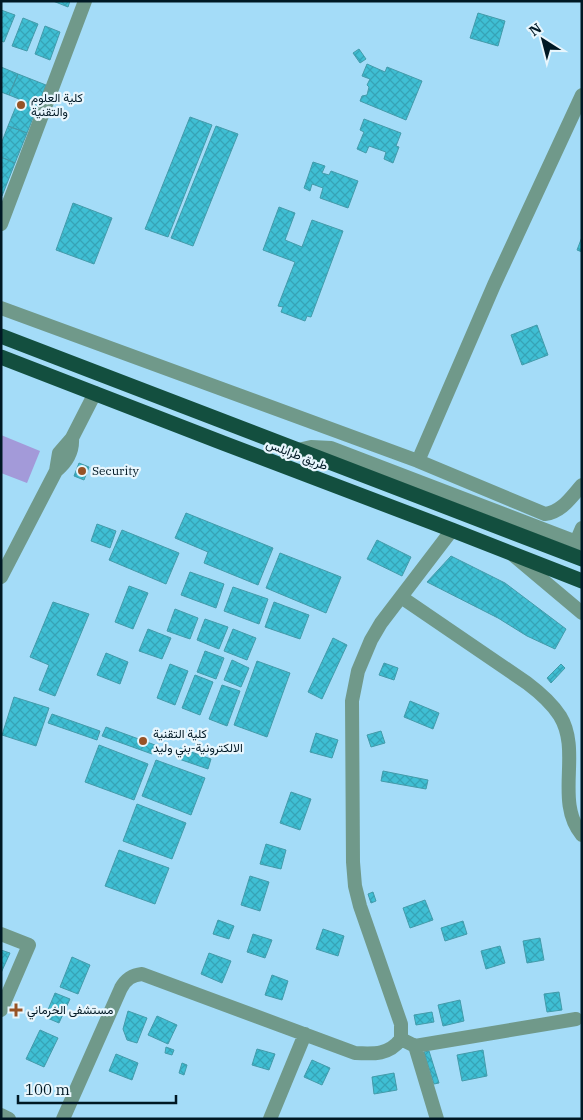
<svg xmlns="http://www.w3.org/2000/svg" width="583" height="1120" font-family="'IBM Plex Serif',Vazirmatn,serif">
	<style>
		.pitch { fill: #a39ad9 }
		.building { fill: url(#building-cross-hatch); stroke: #439baa }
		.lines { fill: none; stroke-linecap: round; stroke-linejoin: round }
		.minor { stroke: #70998a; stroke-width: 14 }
		.highway { stroke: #134f3f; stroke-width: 15 }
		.poi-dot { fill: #975327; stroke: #e8f6fd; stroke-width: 2 }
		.labels { text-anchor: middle; stroke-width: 4.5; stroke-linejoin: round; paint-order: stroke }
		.poi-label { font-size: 12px; fill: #001824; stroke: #e8f6fd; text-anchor: start }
		.street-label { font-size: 12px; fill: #001824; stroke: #e8f6fd }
	</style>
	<defs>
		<pattern id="building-cross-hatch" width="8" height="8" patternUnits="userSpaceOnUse" patternTransform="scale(1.25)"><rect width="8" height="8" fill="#3fbfd4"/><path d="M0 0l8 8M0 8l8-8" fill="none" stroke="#36a3b6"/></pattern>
	</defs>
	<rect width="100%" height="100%" fill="#a4dcf8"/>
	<!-- pitch -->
	<path class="pitch" d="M 1,435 L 40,451 L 27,483 L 1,473 Z"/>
	<!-- building -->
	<path class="building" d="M 53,1 L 70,1 L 68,7 Z
		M 1,10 L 15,15 L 4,42 L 1,41 Z
		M 478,13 L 505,21 L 498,46 L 470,38 Z
		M 23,18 L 38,24 L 27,51 L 12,46 Z
		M 45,26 L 60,32 L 50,60 L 35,54 Z
		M 359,49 L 366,59 L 360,63 L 353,53 Z
		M 367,64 L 385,72 L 387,67 L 422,81 L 406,120 L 360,101 L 362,96 L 367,95 L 369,87 L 367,85 L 370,79 L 362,76 Z
		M 1,67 L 18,74 L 9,95 L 1,92 Z
		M 18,74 L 46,85 L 27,133 L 8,126 L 19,99 L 9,95 Z
		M 190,117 L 212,125 L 168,237 L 145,229 Z
		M 364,119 L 401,133 L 396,146 L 399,147 L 393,163 L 384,159 L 386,152 L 369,146 L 366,153 L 357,149 L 364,132 L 360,130 Z
		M 8,126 L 27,133 L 15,163 L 1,157 L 1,144 Z
		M 216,126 L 238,134 L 193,246 L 171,238 Z
		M 1,157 L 15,163 L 2,196 L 1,196 Z
		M 313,162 L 325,166 L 322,173 L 329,175 L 331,171 L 358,181 L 348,208 L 320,198 L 323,188 L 312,184 L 310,191 L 304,188 Z
		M 73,203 L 112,218 L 94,264 L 56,250 Z
		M 279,207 L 295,213 L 285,240 L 302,247 L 312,220 L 343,231 L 311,317 L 307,316 L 305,321 L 281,312 L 283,307 L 278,306 L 295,262 L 263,250 Z
		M 582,237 L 582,252 L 577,250 Z
		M 537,325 L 548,355 L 522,365 L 511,335 Z
		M 79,463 L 89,467 L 84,480 L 74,476 Z
		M 186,513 L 273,548 L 258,585 L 204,563 L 208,552 L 175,538 Z
		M 97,524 L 116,531 L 110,548 L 91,541 Z
		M 122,530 L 179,553 L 166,584 L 109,560 Z
		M 377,540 L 411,557 L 402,576 L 367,559 Z
		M 280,553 L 341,577 L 326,613 L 266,588 Z
		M 451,556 L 505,583 L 566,629 L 555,649 L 527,636 L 498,618 L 427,582 Z
		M 190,572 L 224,584 L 216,608 L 181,595 Z
		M 129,586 L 148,593 L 133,629 L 115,622 Z
		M 233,587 L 268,599 L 259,624 L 224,611 Z
		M 53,602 L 89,614 L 55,696 L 39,690 L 49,665 L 30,657 Z
		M 274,602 L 309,615 L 300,639 L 265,627 Z
		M 175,609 L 198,618 L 190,639 L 167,631 Z
		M 205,619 L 228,627 L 219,649 L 197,640 Z
		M 148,629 L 171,638 L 162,659 L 139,651 Z
		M 233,629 L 256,638 L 247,660 L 224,651 Z
		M 333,638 L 347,645 L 322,699 L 308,692 Z
		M 205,651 L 224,658 L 216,679 L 197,672 Z
		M 106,653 L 128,662 L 120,684 L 97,675 Z
		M 232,660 L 249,668 L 241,687 L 224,680 Z
		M 257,661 L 290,673 L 267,737 L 234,725 Z
		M 384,663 L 398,668 L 394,680 L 379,675 Z
		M 170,664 L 188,671 L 175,705 L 157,698 Z
		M 561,664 L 565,668 L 551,683 L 547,678 Z
		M 195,675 L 213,682 L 200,715 L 182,708 Z
		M 222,685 L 240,691 L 227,726 L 209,719 Z
		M 14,697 L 49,708 L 36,746 L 2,735 Z
		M 410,701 L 439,713 L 433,729 L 404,717 Z
		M 52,714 L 100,731 L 97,740 L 48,723 Z
		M 106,727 L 155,745 L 152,754 L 102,736 Z
		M 381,731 L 385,743 L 371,747 L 367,735 Z
		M 316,733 L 338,740 L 332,758 L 310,752 Z
		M 99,745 L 148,764 L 134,800 L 85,782 Z
		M 180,748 L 211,759 L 208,769 L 176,758 Z
		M 156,760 L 205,778 L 191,815 L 142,796 Z
		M 383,771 L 428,780 L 426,789 L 381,781 Z
		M 291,792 L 311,799 L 300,830 L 280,823 Z
		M 137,804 L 186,823 L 172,859 L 123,841 Z
		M 266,844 L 286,850 L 281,869 L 260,864 Z
		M 119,850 L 169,868 L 155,904 L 105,886 Z
		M 250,876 L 269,882 L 260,911 L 241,905 Z
		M 373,892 L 376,901 L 371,903 L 368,894 Z
		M 425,900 L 433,920 L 410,928 L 403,908 Z
		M 218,920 L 234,926 L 229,939 L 213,934 Z
		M 463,921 L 467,934 L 445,941 L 441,928 Z
		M 323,929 L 344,936 L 338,956 L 316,949 Z
		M 253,934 L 272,940 L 265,958 L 247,952 Z
		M 540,938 L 544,960 L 527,963 L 523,941 Z
		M 500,946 L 505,963 L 486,969 L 481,951 Z
		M 1,950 L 10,953 L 1,973 Z
		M 209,953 L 231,961 L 222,983 L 201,974 Z
		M 72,957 L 90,965 L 78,994 L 60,987 Z
		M 272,975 L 288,981 L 282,1000 L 265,995 Z
		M 559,992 L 562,1010 L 547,1012 L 544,994 Z
		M 55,993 L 70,999 L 59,1023 L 45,1017 Z
		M 460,1000 L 464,1021 L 443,1026 L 438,1005 Z
		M 128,1011 L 147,1018 L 137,1043 L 127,1040 L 123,1029 Z
		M 432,1012 L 434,1022 L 416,1025 L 414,1015 Z
		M 157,1016 L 177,1025 L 168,1044 L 148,1035 Z
		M 40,1030 L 58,1038 L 44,1067 L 26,1059 Z
		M 166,1047 L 174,1050 L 172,1055 L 165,1053 Z
		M 257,1049 L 275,1054 L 269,1070 L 252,1065 Z
		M 483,1050 L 487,1076 L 462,1081 L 457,1055 Z
		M 429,1051 L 439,1083 L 434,1084 L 424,1052 Z
		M 116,1054 L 138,1063 L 132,1080 L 109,1071 Z
		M 312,1060 L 330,1068 L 322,1085 L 304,1077 Z
		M 182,1063 L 187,1065 L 184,1075 L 179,1073 Z
		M 394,1073 L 397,1090 L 374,1094 L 372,1077 Z"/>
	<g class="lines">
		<!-- minor -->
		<path class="minor" d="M 1,224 L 85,1
			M 1,308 L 418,461 L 545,514 C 562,512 571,497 582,485
			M 298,450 L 311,447 L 331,448 L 582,544
			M 418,461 L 494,285 L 582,95
			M 56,471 L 59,453 L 72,438 L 95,393
			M 576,542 L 582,528
			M 513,555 L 582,613
			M 1,577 L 56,471 C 67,462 73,452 72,438
			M 401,597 L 527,683 C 539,692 551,702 560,716 C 582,752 554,801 582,835
			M 1,934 L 29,945 L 1,1010
			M 401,1039 L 415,1046 L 576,1019
			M 415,1046 L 437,1119
			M 1,1115 L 9,1119
			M 63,1119 L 121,988 C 126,979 132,975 142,974 L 355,1053 C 374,1054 389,1055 401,1039 L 401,1024 L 360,906 L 355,886 L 353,862 L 352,701 L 358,671 L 371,640 L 381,623 L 452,530
			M 270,1119 L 305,1034"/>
		<!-- highway -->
		<path class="highway" d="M 1,336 L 582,559
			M 1,357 L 223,443 L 452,530 L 582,581"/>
	</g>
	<!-- markers -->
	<g class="poi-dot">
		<circle cx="21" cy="105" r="5"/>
		<circle cx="82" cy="471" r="5"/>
		<circle cx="143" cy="741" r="5"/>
		<path d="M13.5 1002.5h5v5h5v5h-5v5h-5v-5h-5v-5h5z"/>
	</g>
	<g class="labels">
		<!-- poi labels -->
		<g class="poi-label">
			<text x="31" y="102">كلية العلوم<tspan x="31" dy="14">والتقنية</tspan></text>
			<text x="92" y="475">Security</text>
			<text x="153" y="738">كلية التقنية<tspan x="153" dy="14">الالكترونية-بني وليد</tspan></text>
			<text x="27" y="1014">مستشفى الخرماني</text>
		</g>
		<!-- street labels -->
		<g class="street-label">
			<text transform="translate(297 455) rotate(21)" y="4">طريق طرابلس</text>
		</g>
	</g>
	<!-- border -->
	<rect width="583" height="1120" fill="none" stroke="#001824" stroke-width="5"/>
	<!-- north arrow -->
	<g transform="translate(543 40) rotate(324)" stroke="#e8f6fd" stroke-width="4" paint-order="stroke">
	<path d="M0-4L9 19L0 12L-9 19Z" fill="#001824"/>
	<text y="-8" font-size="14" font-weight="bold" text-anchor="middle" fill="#001824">N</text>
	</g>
	<!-- scale -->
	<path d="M18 1095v8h158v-8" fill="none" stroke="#001824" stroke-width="2.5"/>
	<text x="25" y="1095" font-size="15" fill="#001824" stroke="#e8f6fd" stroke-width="4" paint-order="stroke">100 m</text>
</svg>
